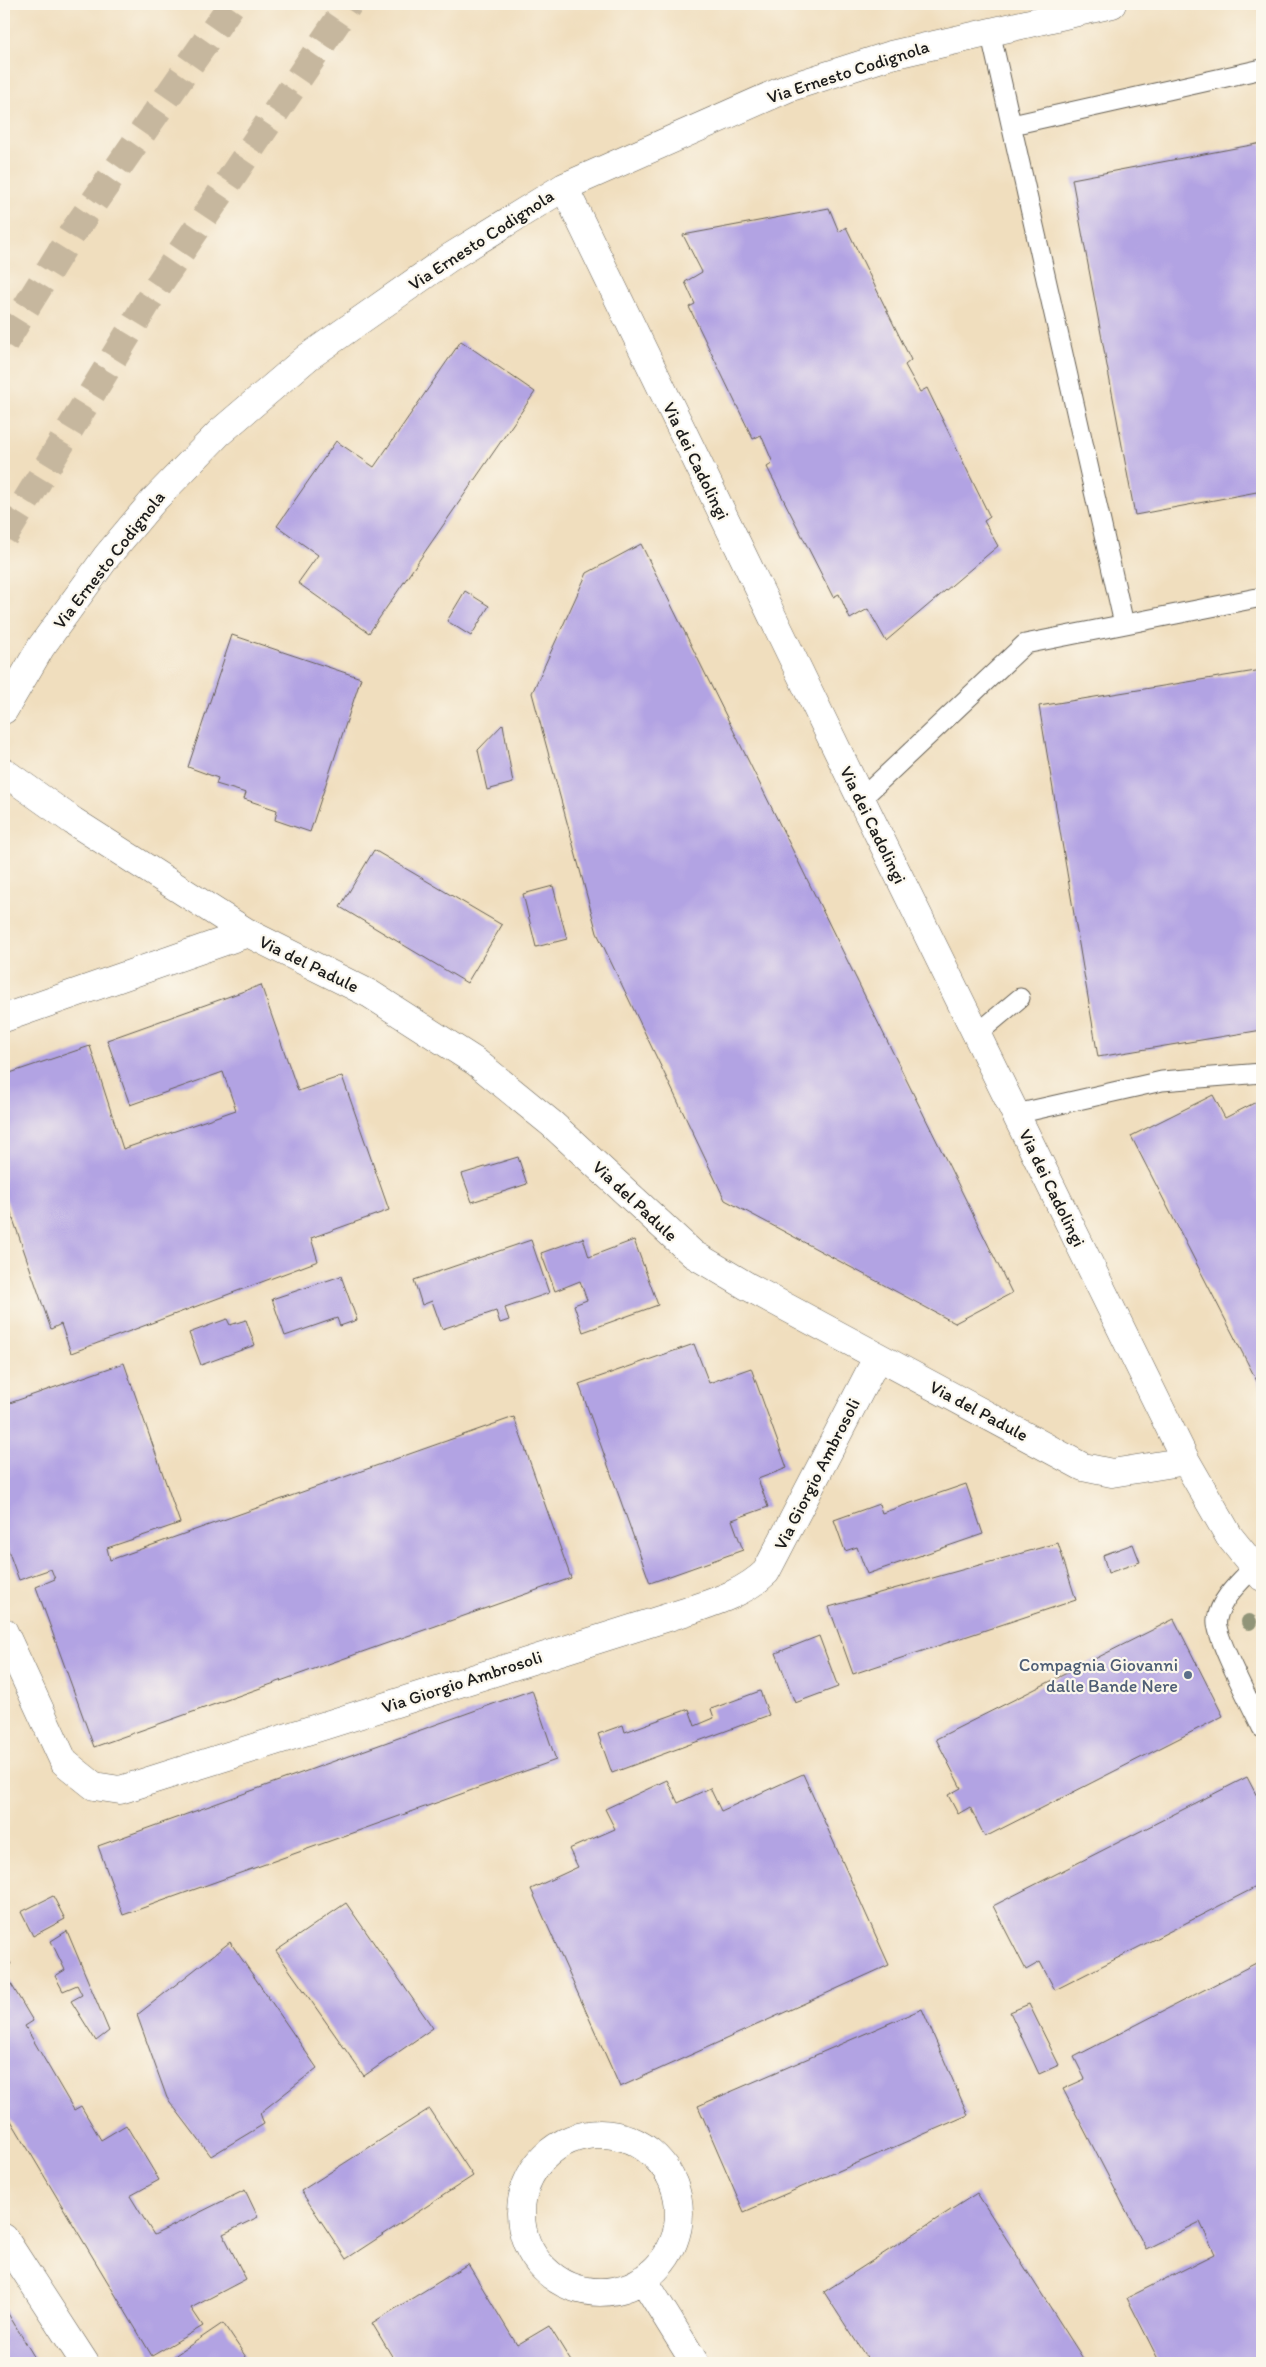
<svg xmlns="http://www.w3.org/2000/svg" width="1266" height="2367" font-family="Itim,sans-serif">
	<style>
		.building { fill: #b2a3e3 }
		.lines { fill: none; stroke-linecap: round; stroke-linejoin: round }
		.motorway-tunnel { stroke: #c6b79e; stroke-width: 28; stroke-dasharray: 28 14; stroke-linecap: butt }
		.service-casing { stroke: #666055; stroke-width: 21 }
		.minor-casing { stroke: #666055; stroke-width: 29 }
		.secondary-casing { stroke: #666055; stroke-width: 29 }
		.service { stroke: #fff; stroke-width: 19 }
		.minor { stroke: #fff; stroke-width: 28 }
		.secondary { stroke: #fff; stroke-width: 28 }
		.tree { fill: #919579 }
		.service-dot { fill: #5c6f8a; stroke: #fbf7ec; stroke-width: 2 }
		.labels { text-anchor: middle; stroke-width: 4.5; stroke-linejoin: round; paint-order: stroke }
		.street-label { font-size: 18px; fill: #1c1c1c; stroke: #fbf7ec }
		.service-label { font-size: 18px; fill: #4e5e75; stroke: #fbf7ec; text-anchor: end }
	</style>
	<rect width="100%" height="100%" fill="#fbf7ec"/>
	<filter id="ink" filterUnits="userSpaceOnUse"><feTurbulence type="fractalNoise" baseFrequency=".02" numOctaves="2"/><feDisplacementMap in="SourceGraphic" scale="10" xChannelSelector="R" yChannelSelector="G"/><feConvolveMatrix kernelMatrix="1 2 1 2 8 2 1 2 1" color-interpolation-filters="sRGB"/></filter>
	<filter id="wash" filterUnits="userSpaceOnUse"><feTurbulence type="fractalNoise" baseFrequency=".0096" numOctaves="4" result="noise"/><feDisplacementMap in="SourceGraphic" scale="20" xChannelSelector="R" yChannelSelector="G"/><feGaussianBlur stdDeviation="1.12" result="paint"/><feColorMatrix in="noise" values="0 0 0 0 0 0 0 0 0 0 0 0 0 0 0 0 0 1.4 0 .05"/><feComposite in="paint" operator="in"/></filter>
	<g filter="url(#wash)">
		<rect width="100%" height="100%" fill="#f0debe"/>
		<g id="blocks">
			<!-- building -->
			<path class="building" d="M 1262,143 L 1262,491 L 1135,515 L 1072,179 Z
				M 829,208 L 839,232 L 846,227 L 911,360 L 905,365 L 920,392 L 927,388 L 990,517 L 984,521 L 998,546 L 886,641 L 868,609 L 850,619 L 839,594 L 833,597 L 767,467 L 773,463 L 761,435 L 753,439 L 689,307 L 695,304 L 685,282 L 702,272 L 683,235 Z
				M 461,341 L 535,392 L 369,633 L 298,583 L 318,555 L 277,526 L 336,441 L 374,467 Z
				M 641,544 L 1012,1293 L 955,1323 L 725,1200 L 597,933 L 532,693 L 587,573 Z
				M 465,591 L 489,606 L 471,636 L 447,621 Z
				M 232,635 L 361,678 L 310,832 L 275,820 L 277,810 L 244,799 L 246,793 L 216,784 L 218,778 L 188,767 Z
				M 1262,670 L 1262,1030 L 1098,1057 L 1039,706 Z
				M 503,724 L 513,783 L 487,790 L 478,750 Z
				M 374,850 L 502,925 L 467,983 L 340,907 Z
				M 553,886 L 567,939 L 536,947 L 523,894 Z
				M 261,985 L 298,1091 L 342,1076 L 389,1210 L 311,1238 L 318,1261 L 71,1353 L 61,1324 L 51,1329 L 4,1193 L 4,1075 L 90,1046 L 123,1149 L 236,1110 L 223,1072 L 130,1105 L 107,1040 Z
				M 1213,1095 L 1225,1118 L 1262,1099 L 1262,1391 L 1131,1136 Z
				M 518,1157 L 527,1184 L 472,1202 L 462,1174 Z
				M 583,1238 L 589,1257 L 634,1240 L 658,1305 L 583,1332 L 574,1305 L 587,1300 L 580,1281 L 555,1291 L 541,1253 Z
				M 531,1240 L 549,1293 L 505,1308 L 509,1320 L 500,1323 L 496,1311 L 442,1329 L 432,1301 L 422,1305 L 414,1280 Z
				M 341,1276 L 357,1320 L 340,1326 L 337,1318 L 285,1336 L 272,1299 Z
				M 227,1319 L 230,1325 L 246,1320 L 255,1345 L 201,1365 L 189,1333 Z
				M 694,1344 L 709,1383 L 751,1368 L 787,1468 L 758,1479 L 768,1507 L 732,1520 L 743,1550 L 650,1583 L 579,1384 Z
				M 124,1363 L 180,1523 L 107,1548 L 110,1560 L 514,1417 L 571,1578 L 94,1747 L 36,1587 L 55,1579 L 51,1569 L 19,1580 L 4,1539 L 4,1405 Z
				M 966,1484 L 983,1534 L 867,1574 L 857,1547 L 845,1551 L 834,1520 L 879,1504 L 882,1513 Z
				M 1058,1543 L 1076,1600 L 853,1674 L 829,1607 Z
				M 1133,1544 L 1140,1562 L 1108,1573 L 1103,1555 Z
				M 1174,1619 L 1223,1716 L 985,1837 L 970,1807 L 958,1814 L 948,1795 L 961,1788 L 936,1739 Z
				M 819,1636 L 838,1687 L 795,1703 L 776,1653 Z
				M 532,1690 L 556,1760 L 123,1915 L 98,1846 Z
				M 760,1691 L 769,1715 L 612,1773 L 598,1734 L 623,1725 L 625,1732 L 689,1709 L 695,1726 L 714,1718 L 711,1709 Z
				M 803,1774 L 889,1965 L 620,2087 L 531,1889 L 578,1867 L 569,1849 L 615,1829 L 605,1809 L 667,1780 L 678,1803 L 710,1788 L 721,1811 Z
				M 1247,1777 L 1262,1806 L 1262,1884 L 1055,1990 L 1040,1962 L 1026,1970 L 993,1906 Z
				M 53,1896 L 65,1919 L 33,1936 L 21,1912 Z
				M 346,1903 L 433,2028 L 364,2076 L 276,1951 Z
				M 67,1931 L 109,2031 L 96,2041 L 71,2001 L 82,1995 L 77,1985 L 63,1991 L 55,1976 L 65,1970 L 51,1941 Z
				M 230,1942 L 317,2068 L 260,2113 L 264,2124 L 211,2156 L 167,2098 L 137,2015 Z
				M 4,1952 L 11,1964 L 4,1968 Z
				M 1262,1960 L 1262,2363 L 1160,2363 L 1127,2298 L 1215,2254 L 1200,2222 L 1146,2249 L 1063,2089 L 1085,2079 L 1074,2057 Z
				M 4,1972 L 33,2021 L 25,2026 L 74,2110 L 81,2106 L 101,2140 L 126,2125 L 159,2180 L 130,2196 L 154,2235 L 245,2190 L 258,2217 L 223,2234 L 246,2279 L 191,2308 L 203,2326 L 152,2356 L 4,2109 Z
				M 1029,2004 L 1059,2065 L 1039,2074 L 1010,2012 Z
				M 922,2009 L 968,2115 L 744,2212 L 698,2106 Z
				M 429,2109 L 473,2176 L 346,2259 L 301,2191 Z
				M 977,2193 L 1086,2363 L 870,2363 L 824,2292 Z
				M 468,2264 L 517,2345 L 549,2326 L 572,2363 L 396,2363 L 372,2323 Z
				M 4,2307 L 38,2363 L 4,2363 Z
				M 223,2323 L 250,2363 L 164,2363 Z"/>
		</g>
	</g>
	<g filter="url(#ink)">
		<use href="#blocks" fill-opacity="0" stroke="#666055" stroke-width="1"/>
		<g class="lines">
			<!-- motorway-tunnel -->
			<path class="motorway-tunnel" d="M 4,343 L 71,235 L 232,4
				M 4,537 L 155,290 L 349,4"/>
			<defs>
				<path id="service" d="M 990,31 L 1124,624
					M 1012,125 L 1262,69
					M 861,799 L 1025,644 L 1262,597
					M 977,1034 L 1020,998
					M 1016,1114 L 1162,1081 L 1262,1073
					M 1254,1567 C 1240,1582 1221,1598 1217,1619 C 1213,1634 1254,1710 1262,1728"/>
				<path id="minor" d="M 564,187 L 861,799 L 1186,1461
					M 4,710 L 41,647 L 107,556 L 154,500 L 219,433 L 308,357 L 449,258 L 564,187 L 788,88 L 891,55 L 1112,4
					M 4,772 L 73,821 L 248,933 L 370,994 L 476,1062 L 552,1124 L 693,1254 L 747,1286 L 1083,1467 L 1112,1473 L 1186,1461 L 1229,1536 L 1262,1577
					M 4,1018 L 248,933
					M 4,1632 L 64,1762 L 94,1786 L 120,1790 L 688,1611 C 717,1601 744,1593 766,1572 L 877,1358
					M521 2213a79 79 0 1 1 158 0a79 79 0 1 1-158 0Z
					M 643,2279 L 695,2363"/>
				<path id="secondary" d="M 4,2238 L 85,2363"/>
			</defs>
			<!-- service casing -->
			<use href="#service" class="service-casing"/>
			<!-- minor casing -->
			<use href="#minor" class="minor-casing"/>
			<!-- secondary casing -->
			<use href="#secondary" class="secondary-casing"/>
			<!-- service -->
			<use href="#service" class="service"/>
			<!-- minor -->
			<use href="#minor" class="minor"/>
			<!-- secondary -->
			<use href="#secondary" class="secondary"/>
		</g>
		<!-- trees -->
		<circle class="tree" cx="1249" cy="1622" r="8"/>
	</g>
	<!-- markers -->
	<circle class="service-dot" cx="1188" cy="1675" r="5"/>
	<g class="labels">
		<!-- street labels -->
		<g class="street-label">
			<text transform="translate(848 72) rotate(-18)" y="6">Via Ernesto Codignola</text>
			<text transform="translate(481 240) rotate(-33)" y="6">Via Ernesto Codignola</text>
			<text transform="translate(696 461) rotate(64)" y="6">Via dei Cadolingi</text>
			<text transform="translate(109 560) rotate(-52)" y="6">Via Ernesto Codignola</text>
			<text transform="translate(873 825) rotate(64)" y="6">Via dei Cadolingi</text>
			<text transform="translate(309 964) rotate(26)" y="6">Via del Padule</text>
			<text transform="translate(1052 1188) rotate(64)" y="6">Via dei Cadolingi</text>
			<text transform="translate(635 1201) rotate(43)" y="6">Via del Padule</text>
			<text transform="translate(979 1411) rotate(28)" y="6">Via del Padule</text>
			<text transform="translate(817 1474) rotate(-63)" y="6">Via Giorgio Ambrosoli</text>
			<text transform="translate(462 1682) rotate(-18)" y="6">Via Giorgio Ambrosoli</text>
		</g>
		<!-- service labels -->
		<g class="service-label">
			<text x="1178" y="1671">Compagnia Giovanni<tspan x="1178" dy="21">dalle Bande Nere</tspan></text>
		</g>
	</g>
	<!-- margin -->
	<rect width="1266" height="2367" fill="none" stroke="#fbf7ec" stroke-width="20"/>
</svg>
